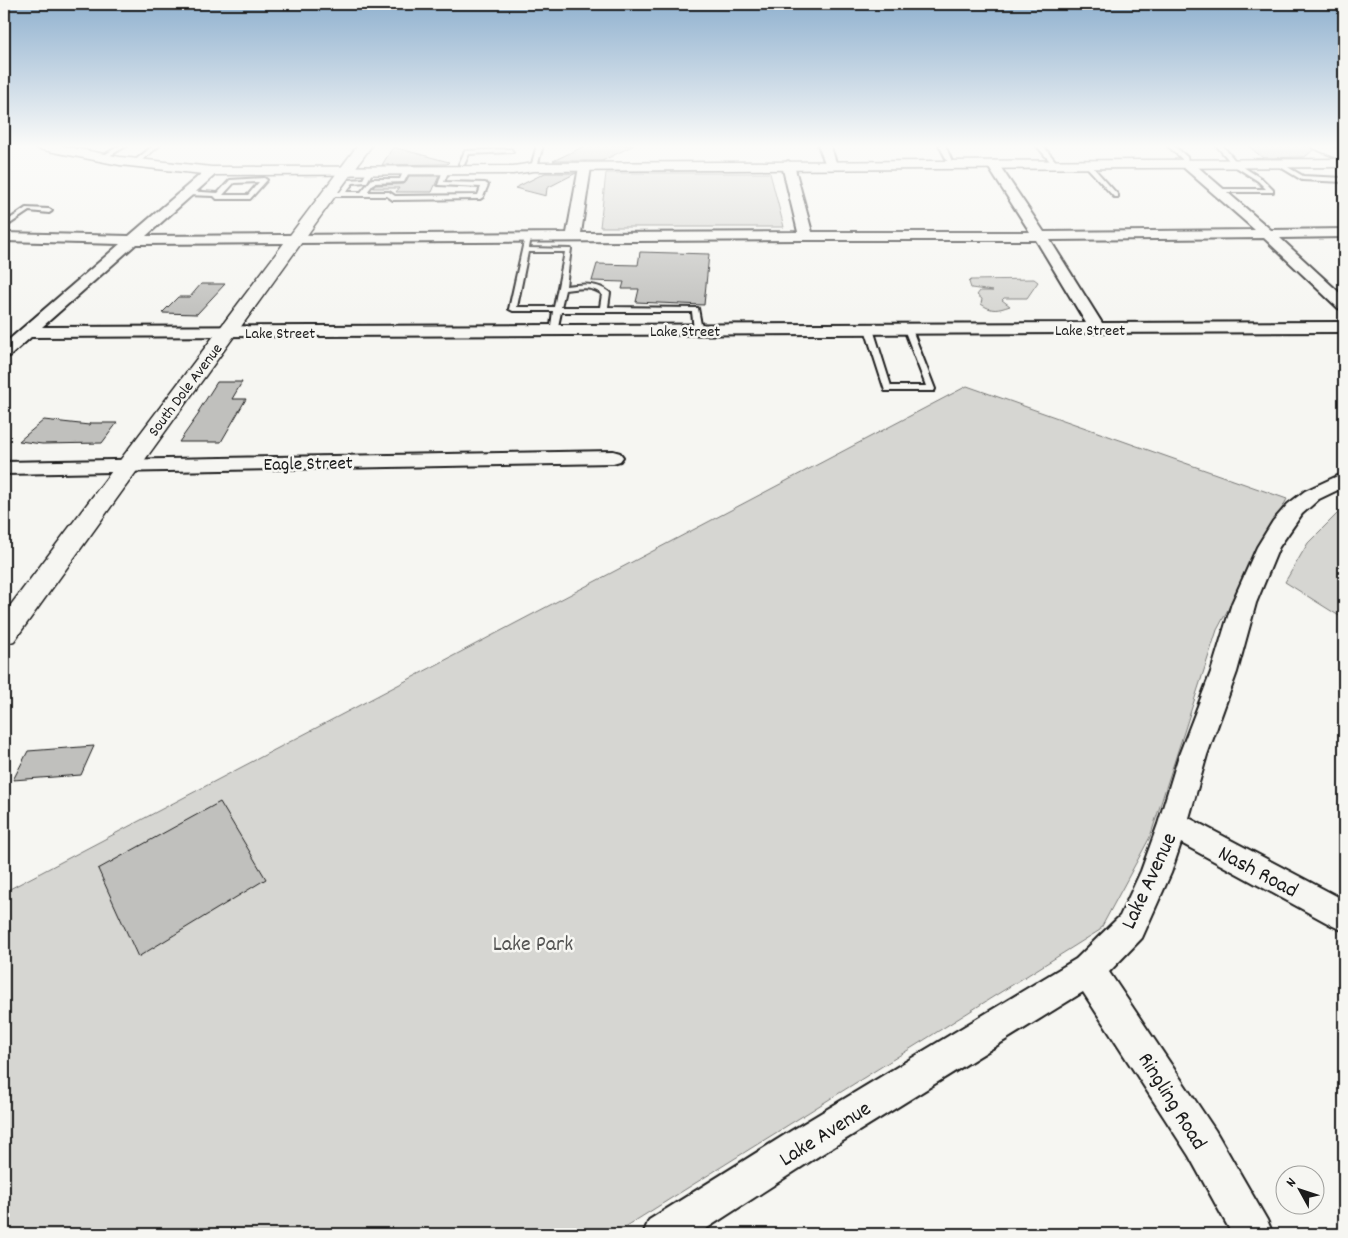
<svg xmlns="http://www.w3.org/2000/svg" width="1348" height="1238" font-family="Dekko,sans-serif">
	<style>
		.green { fill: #d6d6d2; stroke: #797977 }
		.building { fill: #c0c0bd; stroke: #1c1c1c }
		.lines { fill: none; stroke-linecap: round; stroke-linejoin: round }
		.lane-casing { stroke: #1c1c1c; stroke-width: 4 }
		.street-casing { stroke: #1c1c1c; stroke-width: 4 }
		.secondary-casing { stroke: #1c1c1c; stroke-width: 3 }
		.primary-casing { stroke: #1c1c1c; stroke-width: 3 }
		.lane { fill: #f6f6f2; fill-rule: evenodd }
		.street { fill: #f6f6f2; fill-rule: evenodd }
		.secondary { fill: #f6f6f2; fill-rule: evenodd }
		.primary { fill: #f6f6f2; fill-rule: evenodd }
		.labels { text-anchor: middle; stroke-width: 5; stroke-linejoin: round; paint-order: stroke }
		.far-street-label { font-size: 16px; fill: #1c1c1c; stroke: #f6f6f2 }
		.street-label { font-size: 19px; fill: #1c1c1c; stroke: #f6f6f2 }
		.near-street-label { font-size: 22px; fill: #1c1c1c; stroke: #f6f6f2 }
		.near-park-label { font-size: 22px; fill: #545453; stroke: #f6f6f2 }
	</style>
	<rect width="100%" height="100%" fill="#f6f6f2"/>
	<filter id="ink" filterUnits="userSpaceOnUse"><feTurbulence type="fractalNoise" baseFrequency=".02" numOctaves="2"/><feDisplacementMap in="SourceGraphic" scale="10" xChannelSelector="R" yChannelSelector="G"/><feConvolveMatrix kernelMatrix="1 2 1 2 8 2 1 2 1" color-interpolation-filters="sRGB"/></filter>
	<g filter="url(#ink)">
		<!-- green -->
		<path class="green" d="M 606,173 L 770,173 L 784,227 L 600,227 Z
			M 1034,279 L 1038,282 L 1027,298 L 1004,298 L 1002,300 L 1010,306 C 998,310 992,312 981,304 L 982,299 L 977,295 L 980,291 L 993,291 L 971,288 L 969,282 L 971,280 Z
			M 967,386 L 1287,499 L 1217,630 L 1150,837 L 1100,930 L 614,1234 L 4,1234 L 4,892 Z
			M 1344,507 L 1344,619 L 1285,582 L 1308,543 Z"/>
		<!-- building -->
		<path class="building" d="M 587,145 L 634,145 L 602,161 L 553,161 Z
			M 1247,145 L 1309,145 L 1313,150 L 1305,157 L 1263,158 Z
			M 393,147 L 449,162 L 447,164 L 382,165 Z
			M 545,173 L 576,173 L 547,188 L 546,196 L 515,188 Z
			M 409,176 L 439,176 L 432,192 L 396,192 L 399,188 L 373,188 L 375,185 L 404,184 Z
			M 640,252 L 709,254 L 704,305 L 636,302 L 639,289 L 622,289 L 624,282 L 592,281 L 597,264 L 638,265 Z
			M 201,284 L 225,284 L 197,314 L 162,313 L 178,297 L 190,297 Z
			M 217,382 L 242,382 L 232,399 L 246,399 L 221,442 L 179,442 L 200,412 L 198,412 Z
			M 44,420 L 89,425 L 90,423 L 117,423 L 102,443 L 42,444 L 19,441 Z
			M 94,746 L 81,775 L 13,780 L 28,751 Z
			M 220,802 L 266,879 L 138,957 L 98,869 Z"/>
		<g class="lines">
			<defs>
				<path id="lane" d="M 121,145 L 128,145 L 104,159 L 99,158 Z
					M 154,145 L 160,145 L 137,164 L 133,164 L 133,162 Z
					M 537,145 L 543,145 L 537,167 L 534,169 L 531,167 Z
					M 939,145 L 945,145 L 954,166 L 950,166 Z
					M 1036,145 L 1042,145 L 1058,164 L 1058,166 L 1054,166 Z
					M 1167,145 L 1173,145 L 1187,157 L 1189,165 L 1185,165 L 1182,159 Z
					M 1216,145 L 1222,145 L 1237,163 L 1262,179 L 1273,190 L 1273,192 L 1217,192 L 1216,191 L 1219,189 L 1266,189 L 1258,181 L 1233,165 Z
					M 511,149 L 513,152 L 469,154 L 464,165 L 459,164 L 465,151 Z
					M 1279,162 L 1303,176 L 1344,178 L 1344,182 L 1302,180 L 1277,165 Z
					M 1086,164 L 1090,164 L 1118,195 L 1118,197 L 1114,197 L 1086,166 Z
					M 407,168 L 410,170 L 404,182 L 374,183 L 367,192 L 389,192 L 395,196 L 478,195 L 481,187 L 438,185 L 443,170 L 446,168 L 449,170 L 444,182 L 485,183 L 488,185 L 483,197 L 480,199 L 393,200 L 387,196 L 328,196 L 325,194 L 328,192 L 340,192 L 349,180 L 363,179 L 368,170 L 373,171 L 367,182 L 353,183 L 346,192 L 361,192 L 372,179 L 400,179 L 404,170 Z
					M 264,178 L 267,180 L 250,199 L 217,199 L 214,196 L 186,195 L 183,193 L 186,191 L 218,193 L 230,180 ZM 259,182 L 248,195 L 223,195 L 234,183 Z
					M 26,208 L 49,209 L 52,211 L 49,213 L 29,211 L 4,228 L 4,223 Z
					M 528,235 L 531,237 L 529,248 L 571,249 L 566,286 C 581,284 598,282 610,293 L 608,307 L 698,308 L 702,330 L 698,332 L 694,330 L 692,312 L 561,312 L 557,331 L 550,333 L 553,311 L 513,311 L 509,309 L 525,237 ZM 528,252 L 565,252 L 554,307 L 517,307 ZM 573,289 C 583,288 593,287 602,294 L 600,307 L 561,307 L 565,290 Z
					M 866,327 L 873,329 L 891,386 L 926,386 L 904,329 L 911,327 L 935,389 L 934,391 L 885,391 L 865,329 Z"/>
				<path id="street" d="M 818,145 L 830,145 L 837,165 L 835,168 L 827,168 Z
					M 1187,160 L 1191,161 L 1271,230 L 1344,229 L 1344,237 L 1280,238 L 1344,297 L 1344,310 L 1338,308 L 1264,238 L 1050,240 L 1102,323 L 1344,322 L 1344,332 L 31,337 L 10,356 L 4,357 L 4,344 L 120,244 L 4,241 L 4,233 L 129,236 L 208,168 L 216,168 L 218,171 L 216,174 L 146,236 L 567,233 L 579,167 L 585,163 L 591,167 L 581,233 L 798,232 L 782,165 L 788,161 L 794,165 L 812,232 L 1030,232 L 987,165 L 993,161 L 997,162 L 1044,232 L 1255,230 L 1183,167 L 1181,164 L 1183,161 ZM 806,240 L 1036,240 L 1086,323 L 42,327 L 136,244 Z
					M 613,451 L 620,453 L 623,457 L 620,461 L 613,463 L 4,474 L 4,462 Z
					M 1344,473 L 1344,487 L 1319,499 L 1302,514 L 1279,547 L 1256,603 L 1237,672 L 1207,755 L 1189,818 L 1344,900 L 1344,931 L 1333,926 L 1181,843 L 1171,873 L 1142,938 L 1109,972 L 1215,1130 L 1267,1220 L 1273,1234 L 1232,1234 L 1189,1156 L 1083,992 L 817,1157 L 698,1234 L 643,1234 L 649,1220 L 791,1131 L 1076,959 L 1120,916 L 1141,871 L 1158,824 L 1179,755 L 1211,672 L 1232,603 L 1257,547 L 1273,521 L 1288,504 L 1305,491 Z"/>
				<path id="secondary" d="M 358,145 L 372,145 L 14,641 L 4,644 L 4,614 Z
					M 1311,145 L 1329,145 L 1344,152 L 1344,161 L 1313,148 Z"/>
				<path id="primary" d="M 31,145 L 58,145 L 120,157 L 212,167 L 513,166 L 534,163 L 1344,159 L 1344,167 L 534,171 L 513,174 L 212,175 L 120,165 L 38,149 Z"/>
			</defs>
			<!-- lane casing -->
			<use href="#lane" class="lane-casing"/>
			<!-- street casing -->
			<use href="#street" class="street-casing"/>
			<!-- secondary casing -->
			<use href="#secondary" class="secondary-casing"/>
			<!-- primary casing -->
			<use href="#primary" class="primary-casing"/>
			<!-- lane -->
			<use href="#lane" class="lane"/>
			<!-- street -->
			<use href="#street" class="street"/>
			<!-- secondary -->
			<use href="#secondary" class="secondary"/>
			<!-- primary -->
			<use href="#primary" class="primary"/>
		</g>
	</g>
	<!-- sky -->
	<linearGradient id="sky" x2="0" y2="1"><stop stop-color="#90b1cf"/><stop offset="0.46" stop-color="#fbfbf9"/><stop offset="1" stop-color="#fbfbf9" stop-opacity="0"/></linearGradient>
	<rect width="1348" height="318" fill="url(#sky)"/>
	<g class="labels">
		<!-- far-street labels -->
		<g class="far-street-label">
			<text x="1090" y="335">Lake Street</text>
			<text x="685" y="336">Lake Street</text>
			<text x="280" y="338">Lake Street</text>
			<text transform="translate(184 389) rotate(-53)" y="6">South Dole Avenue</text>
		</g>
		<!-- street labels -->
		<g class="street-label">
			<text transform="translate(308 462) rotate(-1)" y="7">Eagle Street</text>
		</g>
		<!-- near-street labels -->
		<g class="near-street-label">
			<text transform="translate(1259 870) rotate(28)" y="8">Nash Road</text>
			<text transform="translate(1147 880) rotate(-65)" y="8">Lake Avenue</text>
			<text transform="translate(1174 1100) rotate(58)" y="8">Ringling Road</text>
			<text transform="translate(824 1132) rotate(-32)" y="8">Lake Avenue</text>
		</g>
		<!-- near-park labels -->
		<g class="near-park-label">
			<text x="533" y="950">Lake Park</text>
		</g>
	</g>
	<!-- margin -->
	<rect width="1348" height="1238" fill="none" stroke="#f6f6f2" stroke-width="20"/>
	<rect x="10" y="10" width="1328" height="1218" fill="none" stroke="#1c1c1c" stroke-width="2" filter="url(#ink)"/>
	<!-- north arrow -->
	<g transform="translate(1300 1190) rotate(310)"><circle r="24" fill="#f6f6f2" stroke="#9f9f9c"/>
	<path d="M0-4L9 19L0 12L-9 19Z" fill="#1c1c1c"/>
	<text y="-8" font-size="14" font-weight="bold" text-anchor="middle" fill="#1c1c1c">N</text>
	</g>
</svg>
